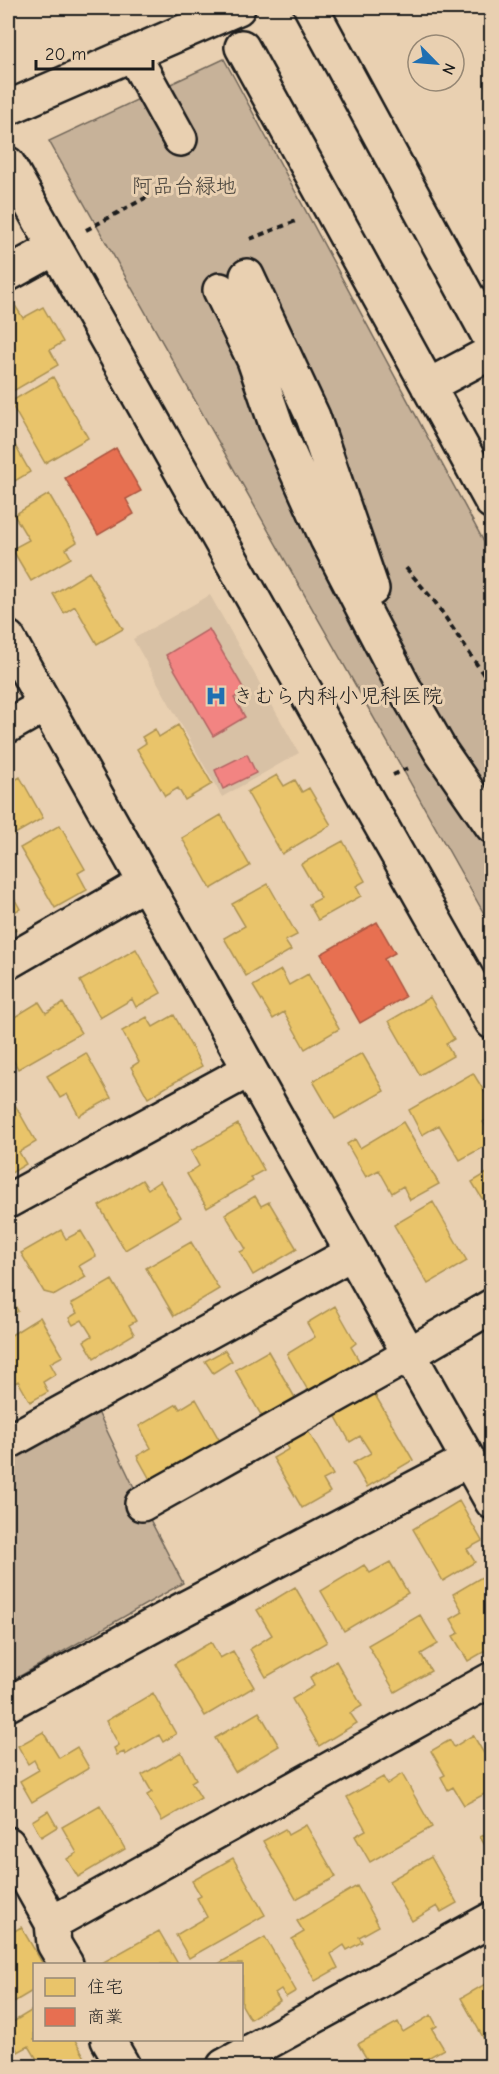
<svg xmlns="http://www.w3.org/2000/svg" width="499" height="2074" font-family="'Comic Neue','Klee One',sans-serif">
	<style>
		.built { fill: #d8c1a5 }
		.green { fill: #c7b299; stroke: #72675a; stroke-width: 1.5 }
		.homes { fill: #e9c46a; stroke: #ac9253; stroke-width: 1.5 }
		.shops { fill: #e76f51; stroke: #aa5641; stroke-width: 1.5 }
		.health { fill: #f28482; stroke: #b26563; stroke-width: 1.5 }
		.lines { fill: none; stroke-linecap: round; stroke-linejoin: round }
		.street-casing { stroke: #1c1c1c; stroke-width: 38 }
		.secondary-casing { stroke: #1c1c1c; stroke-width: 38 }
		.path { stroke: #1c1c1c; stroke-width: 4; stroke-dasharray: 6 4.5; stroke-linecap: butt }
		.street { stroke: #e9d0b1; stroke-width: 33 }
		.secondary { stroke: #e9d0b1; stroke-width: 33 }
		.labels { text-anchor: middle; stroke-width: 6; stroke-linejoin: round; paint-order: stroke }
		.park-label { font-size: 21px; fill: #47423b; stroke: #e9d0b1 }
		.poi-label { font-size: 21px; fill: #1c1c1c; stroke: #e9d0b1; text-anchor: start }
	</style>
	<rect width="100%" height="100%" fill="#e9d0b1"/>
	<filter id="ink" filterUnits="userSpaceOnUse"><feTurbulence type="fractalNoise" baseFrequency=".0167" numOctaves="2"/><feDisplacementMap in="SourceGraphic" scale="12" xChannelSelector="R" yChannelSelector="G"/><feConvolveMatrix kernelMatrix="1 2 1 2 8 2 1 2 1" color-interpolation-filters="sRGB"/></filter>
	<g filter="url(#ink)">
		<!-- built -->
		<path class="built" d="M 210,595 L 299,753 L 222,797 L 133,639 Z"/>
		<!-- green -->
		<path class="green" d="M 224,59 L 491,555 L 491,926 L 49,141 Z
			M 98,1412 L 142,1504 L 183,1583 L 8,1683 L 8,1462 Z"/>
		<!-- homes -->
		<path class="homes" d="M 14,304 L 23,318 L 43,307 L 63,342 L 50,350 L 58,365 L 8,394 L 8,308 Z
			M 53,377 L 88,438 L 45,463 L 10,402 Z
			M 8,433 L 30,472 L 8,485 Z
			M 49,494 L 77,542 L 66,549 L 71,558 L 31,581 L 12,549 L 29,540 L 14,515 Z
			M 89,572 L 123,629 L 97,644 L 75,606 L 64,613 L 53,594 Z
			M 178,725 L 212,784 L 185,800 L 178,788 L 165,796 L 137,749 L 146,743 L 142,737 L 155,729 L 159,737 Z
			M 277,775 L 284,786 L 295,780 L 302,792 L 309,788 L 331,825 L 282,854 L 247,792 Z
			M 20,777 L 43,818 L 8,838 L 8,784 Z
			M 221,815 L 250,866 L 211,889 L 182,838 Z
			M 60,825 L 85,869 L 78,873 L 87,890 L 55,908 L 20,848 Z
			M 343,841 L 365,881 L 356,886 L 361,896 L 318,920 L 309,904 L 321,898 L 301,864 Z
			M 268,884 L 297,935 L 285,941 L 291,950 L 246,976 L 224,938 L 245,926 L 232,904 Z
			M 8,887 L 20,909 L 8,915 L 16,930 L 8,935 Z
			M 136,949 L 161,993 L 136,1007 L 132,999 L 100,1018 L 80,981 Z
			M 281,970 L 289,985 L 308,974 L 339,1029 L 305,1049 L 284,1012 L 273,1019 L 253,986 Z
			M 430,997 L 454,1039 L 446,1044 L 453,1056 L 420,1075 L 389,1021 Z
			M 39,1002 L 46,1013 L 63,1003 L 81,1033 L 18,1069 L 8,1050 L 8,1021 Z
			M 174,1015 L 202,1066 L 148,1098 L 131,1067 L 139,1062 L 122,1031 L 147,1017 L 153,1027 Z
			M 86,1053 L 111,1098 L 79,1116 L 67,1094 L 60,1098 L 47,1076 Z
			M 362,1053 L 384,1091 L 335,1119 L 313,1081 Z
			M 473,1073 L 492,1104 L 492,1117 L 483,1122 L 492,1136 L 492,1142 L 460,1160 L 439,1125 L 422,1135 L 409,1110 Z
			M 10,1096 L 36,1142 L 19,1152 L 26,1164 L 8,1175 L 8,1097 Z
			M 403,1122 L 439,1184 L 410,1200 L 403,1186 L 392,1193 L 379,1170 L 366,1177 L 347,1144 L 355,1139 L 360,1148 Z
			M 238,1124 L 264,1170 L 251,1177 L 253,1181 L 207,1208 L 187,1174 L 199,1166 L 191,1151 Z
			M 492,1170 L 492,1215 L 472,1182 Z
			M 142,1180 L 148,1189 L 160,1181 L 181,1217 L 125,1250 L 99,1206 Z
			M 255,1196 L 261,1206 L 269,1202 L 297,1249 L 253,1275 L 240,1252 L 246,1249 L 225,1214 Z
			M 433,1202 L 467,1261 L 428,1284 L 394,1225 Z
			M 61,1230 L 66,1239 L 81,1231 L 96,1256 L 79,1266 L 86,1277 L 55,1295 L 44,1292 L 21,1253 Z
			M 191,1242 L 219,1289 L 174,1316 L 146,1268 Z
			M 112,1280 L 136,1321 L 129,1325 L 134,1334 L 94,1358 L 84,1341 L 92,1336 L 82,1320 L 73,1325 L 69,1318 L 77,1313 L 71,1304 Z
			M 8,1293 L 18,1311 L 8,1318 Z
			M 335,1306 L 356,1343 L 351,1347 L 361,1364 L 310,1394 L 287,1354 L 315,1337 L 307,1323 Z
			M 40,1317 L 63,1356 L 50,1363 L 56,1374 L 43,1382 L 48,1392 L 30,1402 L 18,1381 L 10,1386 L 8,1383 L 8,1337 Z
			M 225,1350 L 232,1361 L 213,1373 L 205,1361 Z
			M 268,1351 L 297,1401 L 264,1420 L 235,1370 Z
			M 374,1393 L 413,1460 L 367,1487 L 353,1463 L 371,1453 L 360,1436 L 350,1442 L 335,1415 Z
			M 196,1399 L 221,1443 L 152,1483 L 137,1456 L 151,1448 L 139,1426 L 177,1404 L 180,1409 Z
			M 308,1431 L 333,1475 L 323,1480 L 330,1492 L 302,1508 L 273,1458 L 289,1449 L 286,1444 Z
			M 459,1501 L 482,1541 L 467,1549 L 475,1562 L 443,1581 L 413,1529 Z
			M 390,1562 L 408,1593 L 344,1631 L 321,1591 L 364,1565 L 370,1573 Z
			M 492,1571 L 492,1647 L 468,1661 L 453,1636 L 459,1633 L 451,1619 L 463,1612 L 453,1594 Z
			M 295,1587 L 327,1642 L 266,1677 L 250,1649 L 272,1635 L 257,1610 Z
			M 420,1615 L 438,1644 L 421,1654 L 431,1671 L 395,1692 L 368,1645 Z
			M 211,1642 L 220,1658 L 233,1651 L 254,1687 L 205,1716 L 174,1664 Z
			M 336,1661 L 362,1706 L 350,1713 L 357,1723 L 319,1746 L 292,1699 L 314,1686 L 310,1677 Z
			M 153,1693 L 176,1734 L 163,1742 L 159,1735 L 125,1755 L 124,1752 L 117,1755 L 114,1748 L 119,1745 L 106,1721 Z
			M 259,1712 L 279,1746 L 235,1772 L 215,1738 Z
			M 43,1732 L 59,1758 L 77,1747 L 89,1768 L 32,1802 L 20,1781 L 39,1770 L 34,1760 L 28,1764 L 18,1746 Z
			M 473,1735 L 492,1767 L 492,1790 L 464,1805 L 453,1787 L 448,1790 L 441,1777 L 445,1775 L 431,1751 L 450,1740 L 454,1747 Z
			M 181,1752 L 196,1779 L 191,1782 L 201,1798 L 162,1821 L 147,1795 L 152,1792 L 142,1775 Z
			M 402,1774 L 432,1827 L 370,1862 L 355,1836 L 366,1830 L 347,1797 L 383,1777 L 387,1784 Z
			M 100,1805 L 125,1849 L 78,1877 L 67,1859 L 77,1853 L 62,1827 Z
			M 48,1811 L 57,1827 L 41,1837 L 32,1821 Z
			M 306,1825 L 336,1877 L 296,1899 L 263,1841 L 285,1829 L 288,1835 Z
			M 492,1831 L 492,1857 L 480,1837 Z
			M 431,1857 L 457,1903 L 441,1912 L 437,1906 L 412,1921 L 389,1881 Z
			M 233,1858 L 265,1915 L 189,1958 L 176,1935 L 207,1917 L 197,1898 L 201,1896 L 192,1881 Z
			M 357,1886 L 379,1926 L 359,1937 L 362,1942 L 347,1950 L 344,1945 L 331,1954 L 338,1968 L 315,1981 L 292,1939 L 304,1932 L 297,1921 Z
			M 21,1927 L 43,1964 L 34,1964 L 34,1990 L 14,2002 L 8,1991 L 8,1935 Z
			M 159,1931 L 178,1964 L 100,1964 Z
			M 265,1937 L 296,1991 L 286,1997 L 281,1989 L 275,1993 L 280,2001 L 250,2019 L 242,2005 L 242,1964 L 218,1964 Z
			M 492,1980 L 492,2035 L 484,2039 L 461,1998 Z
			M 34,2009 L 34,2040 L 75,2040 L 88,2063 L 81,2066 L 41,2066 L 29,2046 L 18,2052 L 8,2033 L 8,2025 Z
			M 431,2015 L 437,2026 L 432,2029 L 444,2049 L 417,2064 L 419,2066 L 371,2066 L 358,2044 L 398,2022 L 403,2032 Z"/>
		<!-- shops -->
		<path class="shops" d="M 116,448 L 141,491 L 126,499 L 134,514 L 98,535 L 65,478 Z
			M 377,922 L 395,953 L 384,959 L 405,997 L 360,1023 L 321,954 Z"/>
		<!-- health -->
		<path class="health" d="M 209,629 L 245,691 L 234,698 L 245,717 L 213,736 L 166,655 Z
			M 247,754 L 256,773 L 223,789 L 215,770 Z"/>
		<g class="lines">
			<defs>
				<path id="street" d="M 311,8 L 492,342
					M 242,47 L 492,502
					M 133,54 L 180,139
					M 8,274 L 55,248
					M 247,276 L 313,417 L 372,589
					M 220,290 L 254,360 L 277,427 L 327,539 L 406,691 L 441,752 L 492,826
					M 428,386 L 492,352
					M 8,726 L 45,705
					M 8,962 L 145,883
					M 8,1201 L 249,1070
					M 8,1442 L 352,1253
					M 142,1504 L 389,1366 L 492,1306
					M 8,1704 L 178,1612 L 468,1460
					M 8,1844 L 52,1923 L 54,1944 L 66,1964
					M 52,1923 L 492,1679
					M 108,2040 L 123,2066
					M 224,2066 L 492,1919"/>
				<path id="secondary" d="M 8,108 L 238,8
					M 8,164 L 492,1022
					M 8,638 L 492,1502"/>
			</defs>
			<!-- street casing -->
			<use href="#street" class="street-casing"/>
			<!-- secondary casing -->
			<use href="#secondary" class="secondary-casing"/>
			<!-- path -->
			<path class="path" d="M 86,230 L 147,197
				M 250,239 L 296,221
				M 406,568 L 435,602 L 492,687
				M 393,775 L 408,768"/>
			<!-- street -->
			<use href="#street" class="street"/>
			<!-- secondary -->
			<use href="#secondary" class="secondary"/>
		</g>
	</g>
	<!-- icons -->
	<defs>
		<symbol id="hospital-bare" viewBox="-9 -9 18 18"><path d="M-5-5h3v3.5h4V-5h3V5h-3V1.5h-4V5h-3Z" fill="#1f6fb2" stroke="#e9d0b1" stroke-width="2.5" paint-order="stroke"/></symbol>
	</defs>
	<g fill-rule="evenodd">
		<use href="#hospital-bare" x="201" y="681" width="30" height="30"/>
	</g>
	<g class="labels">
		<!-- park labels -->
		<g class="park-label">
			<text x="184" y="193">阿品台緑地</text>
		</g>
		<!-- poi labels -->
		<g class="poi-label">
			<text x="233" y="703">きむら内科小児科医院</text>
		</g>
	</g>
	<!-- margin -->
	<rect width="499" height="2074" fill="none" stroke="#e9d0b1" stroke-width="30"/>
	<rect x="15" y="15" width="469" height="2044" fill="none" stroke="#1c1c1c" stroke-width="2" filter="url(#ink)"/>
	<!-- legend -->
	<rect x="33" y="1963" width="210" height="78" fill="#e9d0b1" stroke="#978875" stroke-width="1.5"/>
	<rect x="45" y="1978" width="30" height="18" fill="#e9c46a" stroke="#978875" stroke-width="1.5"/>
	<text x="87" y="1993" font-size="18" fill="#1c1c1c">住宅</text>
	<rect x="45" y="2008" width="30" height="18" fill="#e76f51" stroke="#978875" stroke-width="1.5"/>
	<text x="87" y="2023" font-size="18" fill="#1c1c1c">商業</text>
	<!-- north arrow -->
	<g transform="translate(436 63) rotate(115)"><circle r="28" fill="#e9d0b1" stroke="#978875" stroke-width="1.5"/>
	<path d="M0-4.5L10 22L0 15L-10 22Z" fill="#1f6fb2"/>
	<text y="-9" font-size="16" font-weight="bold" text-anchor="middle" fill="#1c1c1c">N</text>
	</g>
	<!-- scale -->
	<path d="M36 60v9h117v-9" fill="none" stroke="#1c1c1c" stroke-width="3"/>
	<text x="45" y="60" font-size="18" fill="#1c1c1c" stroke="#e9d0b1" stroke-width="4.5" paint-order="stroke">20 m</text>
</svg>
